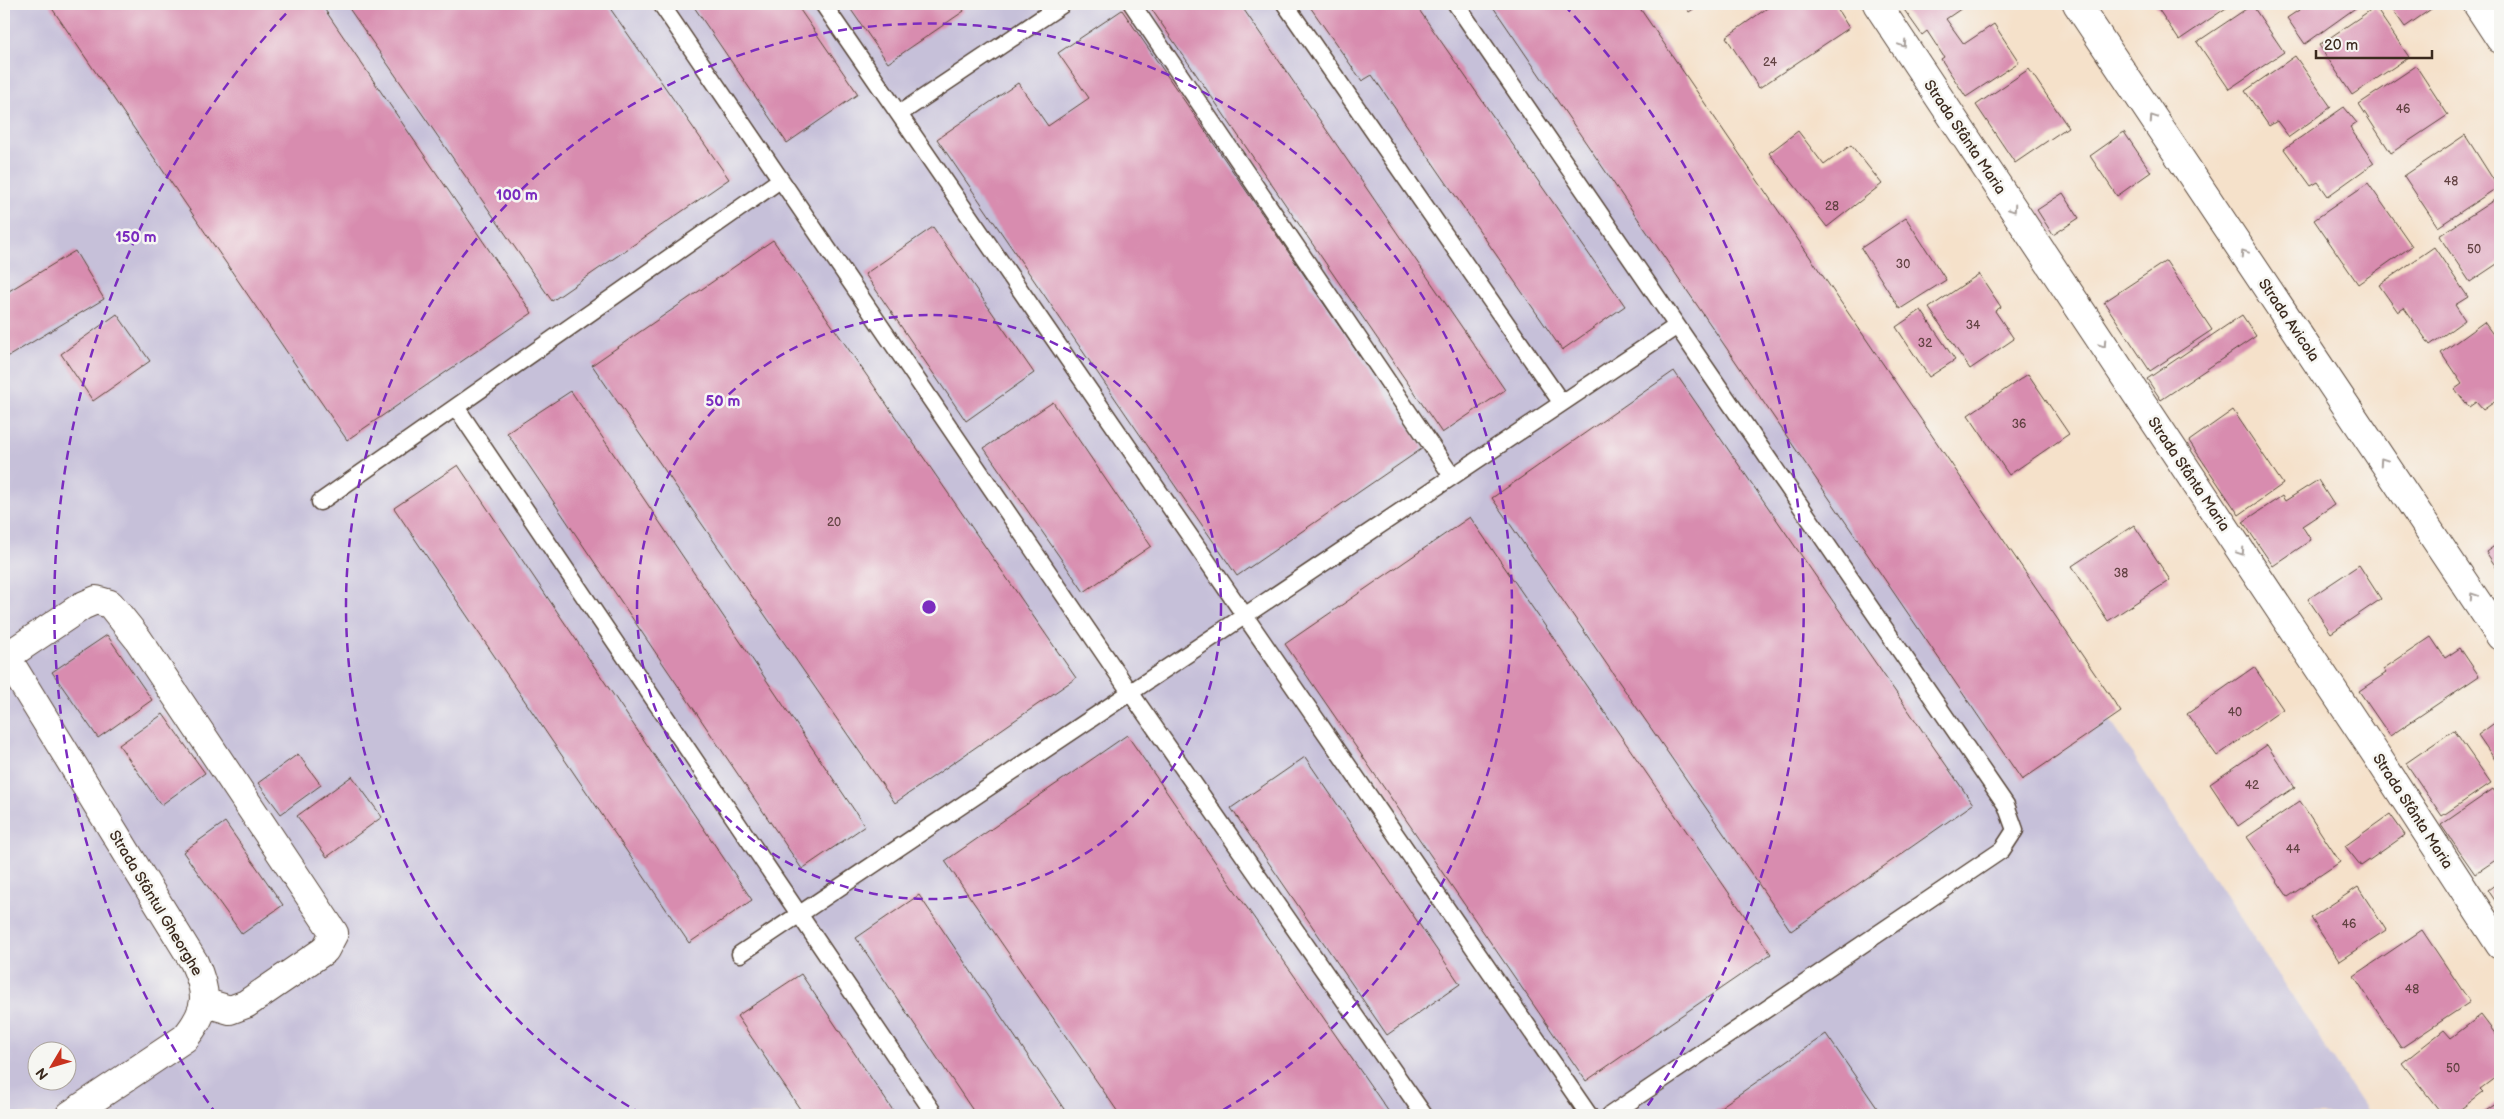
<svg xmlns="http://www.w3.org/2000/svg" width="2504" height="1119" font-family="'Balsamiq Sans',sans-serif">
	<style>
		.industrial { fill: #c6c0d9; fill-rule: evenodd }
		.building { fill: #d88caf }
		.lines { fill: none; stroke-linecap: round; stroke-linejoin: round }
		.service-casing { stroke: #574538; stroke-width: 19 }
		.minor-casing { stroke: #574538; stroke-width: 30 }
		.service { stroke: #fff; stroke-width: 16 }
		.minor { stroke: #fff; stroke-width: 28 }
		.oneway { stroke: #a79f9a }
		.ring { fill: none; stroke: #7b2cbf; stroke-width: 2.5; stroke-dasharray: 9 6 }
		.labels { text-anchor: middle; stroke-width: 5; stroke-linejoin: round; paint-order: stroke }
		.number-label { font-size: 12px; fill: #624242 }
		.street-label { font-size: 15px; fill: #3b2a1e; stroke: #f6f6f2 }
		.centre { fill: #7b2cbf; stroke: #f6f6f2; stroke-width: 2.5 }
		.ring-label { font-size: 15px; text-anchor: middle; font-weight: bold; fill: #7b2cbf; stroke: #f6f6f2; stroke-width: 5; stroke-linejoin: round; paint-order: stroke }
	</style>
	<rect width="100%" height="100%" fill="#f6f6f2"/>
	<filter id="ink" filterUnits="userSpaceOnUse"><feTurbulence type="fractalNoise" baseFrequency=".02" numOctaves="2"/><feDisplacementMap in="SourceGraphic" scale="10" xChannelSelector="R" yChannelSelector="G"/><feConvolveMatrix kernelMatrix="1 2 1 2 8 2 1 2 1" color-interpolation-filters="sRGB"/></filter>
	<filter id="wash" filterUnits="userSpaceOnUse"><feTurbulence type="fractalNoise" baseFrequency=".0096" numOctaves="4" result="noise"/><feDisplacementMap in="SourceGraphic" scale="20" xChannelSelector="R" yChannelSelector="G"/><feGaussianBlur stdDeviation="1.12" result="paint"/><feColorMatrix in="noise" values="0 0 0 0 0 0 0 0 0 0 0 0 0 0 0 0 0 1.4 0 .05"/><feComposite in="paint" operator="in"/></filter>
	<g filter="url(#wash)">
		<rect width="100%" height="100%" fill="#f5e1ca"/>
		<!-- industrial -->
		<path class="industrial" d="M 4,4 L 1639,4 L 2370,1115 L 4,1115 ZM 38,1052 L 68,1052 L 68,1082 L 38,1082 Z"/>
		<g id="blocks">
			<!-- building -->
			<path class="building" d="M 49,4 L 321,4 L 532,313 L 347,440 Z
				M 346,4 L 607,4 L 729,179 L 552,301 Z
				M 692,4 L 796,4 L 858,94 L 787,143 Z
				M 847,4 L 959,4 L 964,11 L 888,63 Z
				M 1148,4 L 1240,4 L 1505,390 L 1442,433 Z
				M 1308,4 L 1415,4 L 1625,306 L 1562,350 L 1372,75 L 1362,81 Z
				M 1491,4 L 1637,4 L 2121,712 L 2022,780 Z
				M 1683,4 L 1701,4 L 1689,12 Z
				M 1773,4 L 1834,4 L 1849,28 L 1759,88 L 1726,37 Z
				M 1900,4 L 1968,4 L 1946,19 L 1964,44 L 1994,24 L 2019,62 L 1966,97 L 1941,59 L 1944,57 L 1927,31 L 1922,35 Z
				M 2155,4 L 2232,4 L 2179,40 Z
				M 2299,4 L 2361,4 L 2305,44 L 2287,18 L 2302,8 Z
				M 2393,4 L 2436,4 L 2437,5 L 2405,27 L 2392,9 L 2395,7 Z
				M 2252,5 L 2284,52 L 2229,89 L 2197,42 Z
				M 2375,7 L 2409,57 L 2352,95 L 2319,45 Z
				M 1122,10 L 1423,448 L 1237,576 L 937,139 L 1018,83 L 1048,126 L 1089,98 L 1058,53 Z
				M 2295,56 L 2331,107 L 2289,137 L 2277,121 L 2269,126 L 2245,91 Z
				M 2416,66 L 2448,115 L 2391,153 L 2359,104 Z
				M 2029,69 L 2068,127 L 2015,163 L 1976,105 Z
				M 2344,107 L 2357,123 L 2350,128 L 2374,163 L 2328,196 L 2318,182 L 2311,186 L 2284,149 Z
				M 1798,131 L 1824,165 L 1851,145 L 1882,184 L 1827,227 L 1769,153 Z
				M 2124,132 L 2151,172 L 2117,196 L 2090,156 Z
				M 2465,135 L 2498,187 L 2438,227 L 2404,176 Z
				M 2368,183 L 2412,246 L 2358,284 L 2314,220 Z
				M 2063,193 L 2079,218 L 2053,235 L 2037,210 Z
				M 2497,198 L 2500,203 L 2500,262 L 2470,282 L 2439,236 Z
				M 1906,218 L 1946,280 L 1900,309 L 1861,248 Z
				M 933,227 L 1034,373 L 966,421 L 865,274 Z
				M 773,240 L 1076,678 L 895,803 L 592,365 Z
				M 2434,247 L 2468,297 L 2455,305 L 2465,320 L 2430,345 L 2404,308 L 2398,312 L 2379,285 Z
				M 75,251 L 104,299 L 4,359 L 4,294 Z
				M 2166,261 L 2212,330 L 2150,371 L 2104,302 Z
				M 1979,274 L 2001,307 L 1995,311 L 2014,339 L 1970,369 L 1929,308 Z
				M 1921,310 L 1955,360 L 1929,377 L 1896,327 Z
				M 117,314 L 150,361 L 93,401 L 61,354 Z
				M 2242,315 L 2256,336 L 2161,400 L 2147,379 Z
				M 2484,322 L 2500,344 L 2500,398 L 2483,410 L 2476,402 L 2469,407 L 2455,389 L 2462,384 L 2441,353 Z
				M 1674,371 L 1973,804 L 1791,931 L 1492,498 Z
				M 2028,374 L 2069,434 L 2009,475 L 1968,415 Z
				M 571,391 L 865,826 L 802,869 L 507,433 Z
				M 1053,402 L 1151,546 L 1084,592 L 984,448 Z
				M 2233,410 L 2283,484 L 2239,515 L 2189,441 Z
				M 458,465 L 752,900 L 689,943 L 394,508 Z
				M 2318,480 L 2334,505 L 2302,526 L 2311,540 L 2273,566 L 2243,522 L 2282,496 L 2285,501 Z
				M 1470,517 L 1771,954 L 1586,1081 L 1285,644 Z
				M 2134,525 L 2170,580 L 2108,621 L 2072,566 Z
				M 2500,542 L 2500,573 L 2486,552 Z
				M 2359,565 L 2381,599 L 2331,633 L 2308,599 Z
				M 107,635 L 152,700 L 98,738 L 52,672 Z
				M 2431,637 L 2445,658 L 2460,648 L 2479,676 L 2390,736 L 2359,691 L 2386,673 L 2383,669 Z
				M 2254,667 L 2283,709 L 2217,756 L 2187,714 Z
				M 163,714 L 205,773 L 161,805 L 119,745 Z
				M 2500,719 L 2500,767 L 2478,735 Z
				M 2454,730 L 2491,783 L 2442,816 L 2406,763 Z
				M 1127,735 L 1391,1115 L 1120,1115 L 945,861 Z
				M 2267,745 L 2295,787 L 2238,826 L 2210,784 Z
				M 298,754 L 321,785 L 281,814 L 258,783 Z
				M 1305,757 L 1460,984 L 1387,1035 L 1231,808 Z
				M 352,776 L 382,817 L 327,857 L 297,816 Z
				M 2493,789 L 2500,800 L 2500,857 L 2475,874 L 2441,825 Z
				M 2300,801 L 2340,862 L 2288,897 L 2247,837 Z
				M 2390,814 L 2405,835 L 2361,866 L 2345,846 Z
				M 225,822 L 283,905 L 242,934 L 183,852 Z
				M 2500,881 L 2500,908 L 2488,890 Z
				M 2358,887 L 2386,930 L 2339,961 L 2311,918 Z
				M 919,895 L 1068,1115 L 976,1115 L 856,938 Z
				M 2422,930 L 2470,1002 L 2401,1048 L 2354,976 Z
				M 801,974 L 896,1115 L 804,1115 L 737,1016 Z
				M 2481,1015 L 2500,1040 L 2500,1074 L 2480,1089 L 2483,1092 L 2453,1115 L 2443,1115 L 2402,1063 L 2444,1030 L 2451,1038 Z
				M 1826,1034 L 1882,1115 L 1709,1115 Z
				M 2500,1101 L 2500,1115 L 2480,1115 Z"/>
		</g>
	</g>
	<g filter="url(#ink)">
		<use href="#blocks" fill-opacity="0" stroke="#574538" stroke-width="1"/>
		<g class="lines">
			<defs>
				<path id="service" d="M 661,4 L 1130,692 L 1424,1115
					M 823,4 L 1589,1115
					M 1132,4 L 1452,476
					M 1285,4 L 1561,402
					M 1456,4 L 2006,805 L 2015,830 L 2002,850 L 1610,1115
					M 899,114 L 1063,4
					M 456,407 L 935,1115
					M 320,502 L 780,180
					M 740,954 L 1677,326"/>
				<path id="minor" d="M 1877,4 L 2377,756 L 2500,945
					M 2077,4 L 2500,636
					M 2477,4 L 2500,39
					M 4,653 L 194,962 C 209,995 208,1010 185,1038 L 70,1115
					M 6,657 L 82,606 L 96,600 L 110,604 L 138,639 L 334,933 L 325,950 L 246,1004 L 230,1010 L 206,1003"/>
			</defs>
			<!-- service casing -->
			<use href="#service" class="service-casing"/>
			<!-- minor casing -->
			<use href="#minor" class="minor-casing"/>
			<!-- service -->
			<use href="#service" class="service"/>
			<!-- minor -->
			<use href="#minor" class="minor"/>
		</g>
		<!-- one-way arrows -->
		<defs><path id="oneway-chevron" d="M-2-3.5L2.5 0L-2 3.5" fill="none" stroke-width="1.6" stroke-linecap="round" stroke-linejoin="round" transform="scale(1.25)"/></defs>
		<g class="oneway">
			<use href="#oneway-chevron" transform="translate(1903 44) rotate(56)"/>
			<use href="#oneway-chevron" transform="translate(2153 118) rotate(-124)"/>
			<use href="#oneway-chevron" transform="translate(2013 209) rotate(56)"/>
			<use href="#oneway-chevron" transform="translate(2244 253) rotate(-124)"/>
			<use href="#oneway-chevron" transform="translate(2103 344) rotate(56)"/>
			<use href="#oneway-chevron" transform="translate(2383 461) rotate(-124)"/>
			<use href="#oneway-chevron" transform="translate(2241 552) rotate(56)"/>
			<use href="#oneway-chevron" transform="translate(2473 596) rotate(-124)"/>
		</g>
	</g>
	<!-- distance rings -->
	<g class="ring">
		<circle cx="929" cy="607" r="292"/>
		<path d="M642 1114A583 583 0 1 1 1216 1114"/>
		<path d="M217 1115A875 875 0 0 1 294 5M1564 5A875 875 0 0 1 1641 1115"/>
	</g>
	<g class="labels">
		<!-- number labels -->
		<g class="number-label">
			<text x="1770" y="66">24</text>
			<text x="2403" y="113">46</text>
			<text x="2451" y="185">48</text>
			<text x="1832" y="210">28</text>
			<text x="2474" y="253">50</text>
			<text x="1903" y="268">30</text>
			<text x="1973" y="329">34</text>
			<text x="1925" y="347">32</text>
			<text x="2019" y="428">36</text>
			<text x="834" y="526">20</text>
			<text x="2121" y="577">38</text>
			<text x="2235" y="716">40</text>
			<text x="2252" y="789">42</text>
			<text x="2293" y="853">44</text>
			<text x="2349" y="928">46</text>
			<text x="2412" y="993">48</text>
			<text x="2453" y="1072">50</text>
		</g>
		<!-- street labels -->
		<g class="street-label">
			<text transform="translate(1965 137) rotate(56)" y="5">Strada Sfânta Maria</text>
			<text transform="translate(2289 320) rotate(56)" y="5">Strada Avicola</text>
			<text transform="translate(2189 474) rotate(56)" y="5">Strada Sfânta Maria</text>
			<text transform="translate(2413 811) rotate(57)" y="5">Strada Sfânta Maria</text>
			<text transform="translate(156 903) rotate(59)" y="5">Strada Sfântul Gheorghe</text>
		</g>
	</g>
	<circle cx="929" cy="607" r="8" class="centre"/>
	<g class="ring-label">
		<text x="517" y="200">100 m</text>
		<text x="136" y="242">150 m</text>
		<text x="723" y="406">50 m</text>
	</g>
	<!-- margin -->
	<rect width="2504" height="1119" fill="none" stroke="#f6f6f2" stroke-width="20"/>
	<!-- north arrow -->
	<g transform="translate(52 1066) rotate(232)"><circle r="24" fill="#f6f6f2" stroke="#aba49d"/>
	<path d="M0-4L9 19L0 12L-9 19Z" fill="#c8321e"/>
	<text y="-8" font-size="14" font-weight="bold" text-anchor="middle" fill="#3b2a1e">N</text>
	</g>
	<!-- scale -->
	<path d="M2316 50v8h116v-8" fill="none" stroke="#3b2a1e" stroke-width="2.5"/>
	<text x="2324" y="50" font-size="15" fill="#3b2a1e" stroke="#f6f6f2" stroke-width="4" paint-order="stroke">20 m</text>
</svg>
